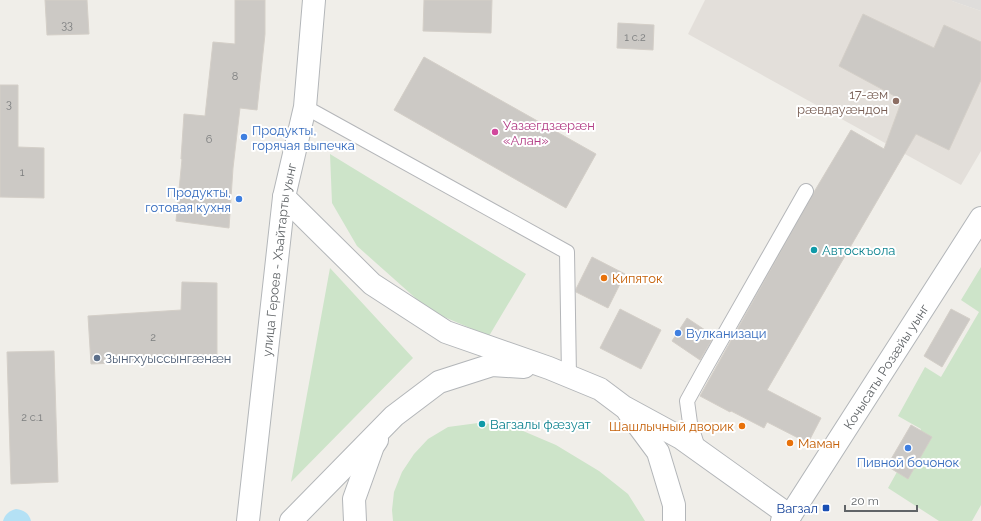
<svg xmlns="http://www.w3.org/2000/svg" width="981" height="521" font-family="Raleway,sans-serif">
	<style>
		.industrial { fill: #dfdddb }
		.education { fill: #e3dfda }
		.green { fill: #cde4c9 }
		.water { fill: #b4e1f5 }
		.building { fill: #ccc9c5; stroke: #d4cfc8 }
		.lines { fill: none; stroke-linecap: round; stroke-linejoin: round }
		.lane-casing { stroke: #b4b6b9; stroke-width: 16 }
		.secondary-casing { stroke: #b3b6b9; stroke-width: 24 }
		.lane { stroke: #fff; stroke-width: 14 }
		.secondary { stroke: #fff; stroke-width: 22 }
		.education-dot { fill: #8d6e63; stroke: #fff; stroke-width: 1.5 }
		.hotel-dot { fill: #d1479c; stroke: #fff; stroke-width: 1.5 }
		.shop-dot { fill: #3f7fe0; stroke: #fff; stroke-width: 1.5 }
		.culture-dot { fill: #0f9aa8; stroke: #fff; stroke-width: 1.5 }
		.food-dot { fill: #e8710a; stroke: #fff; stroke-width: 1.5 }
		.service-dot { fill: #5c6f8a; stroke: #fff; stroke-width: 1.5 }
		.transit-dot { fill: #1a4fb4; stroke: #fff; stroke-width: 1.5 }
		.labels { text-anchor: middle; stroke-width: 4; stroke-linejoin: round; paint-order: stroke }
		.number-label { font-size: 11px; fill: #7b7d7e }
		.education-label { font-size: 13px; fill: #785e54; stroke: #fff; text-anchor: end }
		.hotel-label { font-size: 13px; fill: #b23c85; stroke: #fff; text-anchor: start }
		.shop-label { font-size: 13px; fill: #366cbe; stroke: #fff; text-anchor: start }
		.culture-label { font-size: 13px; fill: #0d838f; stroke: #fff; text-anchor: start }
		.street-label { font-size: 13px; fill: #606467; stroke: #fff }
		.food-label { font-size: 13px; fill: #c56008; stroke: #fff; text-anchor: start }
		.service-label { font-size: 13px; fill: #4e5e75; stroke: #fff; text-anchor: start }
		.transit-label { font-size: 13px; fill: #164399; stroke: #fff; text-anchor: end }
	</style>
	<rect width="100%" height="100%" fill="#f0eee9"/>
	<!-- industrial -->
	<path class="industrial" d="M 952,0 L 981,0 L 981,11 L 952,1 Z"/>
	<!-- education -->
	<path class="education" d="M 705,0 L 952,0 L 952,1 L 981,11 L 981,151 L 961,185 L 688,34 Z"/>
	<!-- green -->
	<path class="green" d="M 330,154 L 526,274 L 489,336 L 430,311 L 357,246 L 332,203 Z
		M 981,267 L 981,505 L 972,521 L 939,521 L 888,488 L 921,429 L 898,416 L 925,367 L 941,377 L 979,312 L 961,300 Z
		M 330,268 L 413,358 L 291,482 Z
		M 478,423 L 509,425 L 556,445 L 599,471 L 628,494 L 645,521 L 393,521 L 392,510 L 394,492 L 402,472 L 414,454 L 428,439 L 448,427 Z"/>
	<!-- water -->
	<path class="water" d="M 16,509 C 24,510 29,513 31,521 L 3,521 C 5,514 9,511 16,509 Z"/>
	<!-- building -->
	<path class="building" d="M 45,0 L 87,0 L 89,34 L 47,35 Z
		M 235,0 L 265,0 L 265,34 L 257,110 L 240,108 L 233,168 L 229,228 L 176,221 L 182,159 L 181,159 L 184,114 L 205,116 L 213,42 L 235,44 Z
		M 424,0 L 492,0 L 491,33 L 423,31 Z
		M 863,14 L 934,48 L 944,25 L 981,42 L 981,80 L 949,150 L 916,134 L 767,390 L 821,418 L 808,443 L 767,422 L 764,428 L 731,411 L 730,412 L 700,396 L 814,192 L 851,130 L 884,149 L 902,100 L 839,66 Z
		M 618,23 L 654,25 L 653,50 L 617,48 Z
		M 424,57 L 596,154 L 566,208 L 394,110 Z
		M 0,85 L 18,85 L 18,147 L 44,148 L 44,198 L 0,197 Z
		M 592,257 L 625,274 L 608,308 L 576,292 L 576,289 Z
		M 182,282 L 217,283 L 217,359 L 91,364 L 88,316 L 181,310 Z
		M 620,309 L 661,330 L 641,369 L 600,348 Z
		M 951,309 L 970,319 L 942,367 L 924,356 Z
		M 687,318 L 714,336 L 700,360 L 672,341 Z
		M 54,351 L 58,482 L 11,484 L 7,352 Z
		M 911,425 L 932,437 L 908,479 L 887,466 Z"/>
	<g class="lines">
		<defs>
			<path id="lane" d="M 305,107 L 567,252 L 569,376
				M 699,451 L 690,423 L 687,401 L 703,372 L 806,191"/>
			<g id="secondary">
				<path d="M 284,197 L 372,284 L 446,332 L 549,368 L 600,389 L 624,407 L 681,438 L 790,516"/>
				<path d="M 629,413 L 658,452 L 674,505 L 674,521"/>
				<path id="s1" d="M 248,521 L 284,197 L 305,107 L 314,0"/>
				<path d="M 291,521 L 394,416 L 439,382 L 492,365 L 524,367"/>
				<path d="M 355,521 L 354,499 L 373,446 L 377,440"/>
				<path id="s2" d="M 782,521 L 790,516 L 981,218"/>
			</g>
		</defs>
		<!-- lane casing -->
		<use href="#lane" class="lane-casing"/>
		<!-- secondary casing -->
		<use href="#secondary" class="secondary-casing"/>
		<!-- lane -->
		<use href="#lane" class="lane"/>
		<!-- secondary -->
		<use href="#secondary" class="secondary"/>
	</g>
	<!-- markers -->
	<circle class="education-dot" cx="896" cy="101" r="4"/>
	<circle class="hotel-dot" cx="495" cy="132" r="4"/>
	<g class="shop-dot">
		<circle cx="244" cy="137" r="4"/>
		<circle cx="239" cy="199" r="4"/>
		<circle cx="678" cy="333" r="4"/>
		<circle cx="908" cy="448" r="4"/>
	</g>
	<g class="culture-dot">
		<circle cx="814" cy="250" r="4"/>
		<circle cx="482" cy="424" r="4"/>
	</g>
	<g class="food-dot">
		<circle cx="604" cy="278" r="4"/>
		<circle cx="742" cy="426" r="4"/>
		<circle cx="790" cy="443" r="4"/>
	</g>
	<circle class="service-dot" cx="97" cy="358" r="4"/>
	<rect class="transit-dot" x="822" y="504" width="8" height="8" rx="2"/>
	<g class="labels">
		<!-- number labels -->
		<g class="number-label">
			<text x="67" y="29">33</text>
			<text x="635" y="41">1 с.2</text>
			<text x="235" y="80">8</text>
			<text x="9" y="108">3</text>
			<text x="209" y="143">6</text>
			<text x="22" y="176">1</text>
			<text x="153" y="341">2</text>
			<text x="32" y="421">2 с.1</text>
		</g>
		<!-- education labels -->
		<g class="education-label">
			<text x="888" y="99">17-æм<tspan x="888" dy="15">рӕвдауӕндон</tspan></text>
		</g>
		<!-- hotel labels -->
		<g class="hotel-label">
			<text x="503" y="130">Уазæгдзæрæн<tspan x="503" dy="15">«Алан»</tspan></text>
		</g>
		<!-- shop labels -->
		<g class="shop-label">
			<text x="252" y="135">Продукты,<tspan x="252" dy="15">горячая выпечка</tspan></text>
			<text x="231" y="197" text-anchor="end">Продукты,<tspan x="231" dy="15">готовая кухня</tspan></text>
			<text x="686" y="338">Вулканизаци</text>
			<text x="908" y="467" text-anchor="middle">Пивной бочонок</text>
		</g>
		<!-- culture labels -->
		<g class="culture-label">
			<text x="822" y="255">Автоскъола</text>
			<text x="490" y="429">Вагзалы фæзуат</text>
		</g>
		<!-- street labels -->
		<g class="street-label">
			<text dy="5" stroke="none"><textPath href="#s1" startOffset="263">улица Героев - Хъайтарты уынг</textPath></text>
			<text dy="5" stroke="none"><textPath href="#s2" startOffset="187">Кочысаты Розæйы уынг</textPath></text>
		</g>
		<!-- food labels -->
		<g class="food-label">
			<text x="612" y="283">Кипяток</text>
			<text x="734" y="431" text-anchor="end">Шашлычный дворик</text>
			<text x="798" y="448">Маман</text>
		</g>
		<!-- service labels -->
		<g class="service-label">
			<text x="105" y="363">Зынгхуыссынгæнæн</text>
		</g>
		<!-- transit labels -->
		<g class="transit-label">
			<text x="818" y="513">Вагзал</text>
		</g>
	</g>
	<!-- scale -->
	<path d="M845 505v6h72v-6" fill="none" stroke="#606467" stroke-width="2"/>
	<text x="851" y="505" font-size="12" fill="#606467" stroke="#ffffff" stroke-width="3" paint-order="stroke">20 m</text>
</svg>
